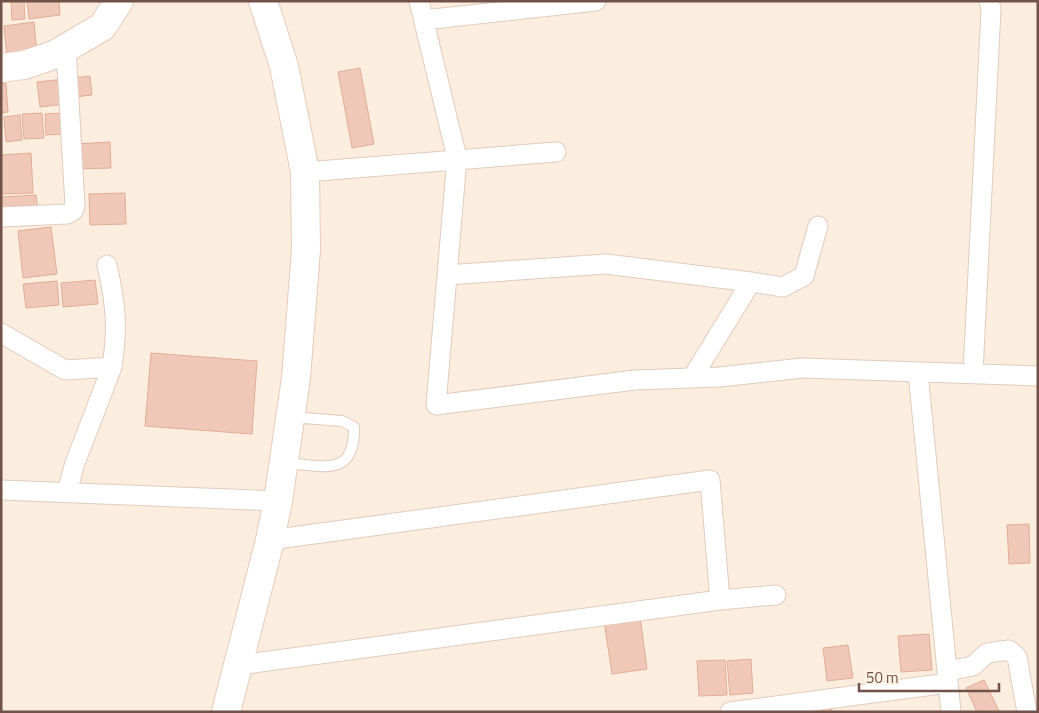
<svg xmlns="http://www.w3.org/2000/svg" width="1039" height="713" font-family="'Titillium Web',sans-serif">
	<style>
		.building { fill: #f0c8b7; stroke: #e2ad98 }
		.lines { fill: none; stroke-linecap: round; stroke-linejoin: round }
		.lane-casing { stroke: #e1cbbf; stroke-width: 12 }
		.street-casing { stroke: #e1cbbf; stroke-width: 21 }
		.secondary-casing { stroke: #e6cbbc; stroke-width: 30 }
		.lane { stroke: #fff; stroke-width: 10 }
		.street { stroke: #fff; stroke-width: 19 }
		.secondary { stroke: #fff; stroke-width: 28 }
	</style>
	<rect width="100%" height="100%" fill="#fbeedf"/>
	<!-- building -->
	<path class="building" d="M 11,1 L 24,1 L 25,19 L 12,20 Z
		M 27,1 L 59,1 L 60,15 L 29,19 Z
		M 34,22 L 37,54 L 7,58 L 4,26 Z
		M 360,68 L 374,144 L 352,148 L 338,72 Z
		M 90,76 L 92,95 L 75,97 L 73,78 Z
		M 64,79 L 66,104 L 40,107 L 37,82 Z
		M 6,83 L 8,112 L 1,113 L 1,84 Z
		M 42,113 L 44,138 L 24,139 L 22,114 Z
		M 62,113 L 63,134 L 46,135 L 45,114 Z
		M 20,115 L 22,140 L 6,142 L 4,117 Z
		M 110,142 L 111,168 L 77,169 L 76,144 Z
		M 31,153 L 33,193 L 1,194 L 1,155 Z
		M 125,193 L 126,224 L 90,225 L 89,194 Z
		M 36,195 L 38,211 L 2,213 L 1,197 Z
		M 51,227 L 57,274 L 23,278 L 18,231 Z
		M 95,280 L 98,304 L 63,307 L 61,283 Z
		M 57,281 L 59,305 L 26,308 L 23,284 Z
		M 151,353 L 257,361 L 252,434 L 145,426 Z
		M 1029,524 L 1030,563 L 1009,564 L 1007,525 Z
		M 640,616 L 647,669 L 612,674 L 604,621 Z
		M 929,634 L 932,670 L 901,672 L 898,636 Z
		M 848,645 L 853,678 L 827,681 L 823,648 Z
		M 751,659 L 753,693 L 730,695 L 727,661 Z
		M 725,660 L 727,695 L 699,696 L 697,661 Z
		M 984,680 L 999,711 L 997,712 L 977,712 L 966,688 Z
		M 830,701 L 832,712 L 804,712 L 803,704 Z"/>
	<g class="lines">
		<defs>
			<path id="lane" d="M 284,463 C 322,465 355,479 354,427 L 342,421 L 291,417"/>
			<path id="street" d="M 419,1 L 457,158 L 436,405 L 635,380 L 720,377 L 802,368 L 1038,376
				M 424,20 L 596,1
				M 305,172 L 556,152
				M 1,217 L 67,214 L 73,211 L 75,206 L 66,48
				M 107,265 C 116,305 118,327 112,367
				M 447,275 L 606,264 L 751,282 L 692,378
				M 751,282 L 783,287 L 804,276 L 818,226
				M 1,333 L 65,370 L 112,367 L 75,463 L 67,492
				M 918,372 L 951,712
				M 973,373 L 991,9 L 989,1
				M 1,490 L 278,501
				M 720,600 L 776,595
				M 239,665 L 720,600 L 710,480 L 270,540
				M 947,671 L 973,666 L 987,653 L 1009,650 L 1017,657 L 1027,712
				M 730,712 L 948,683"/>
			<path id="secondary" d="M 1,68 L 24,65 L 54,55 L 102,27 L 119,1
				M 226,712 L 270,540 L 278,501 L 296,378 L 306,250 L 305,172 L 284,66 L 263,1"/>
		</defs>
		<!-- lane casing -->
		<use href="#lane" class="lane-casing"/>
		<!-- street casing -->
		<use href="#street" class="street-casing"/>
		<!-- secondary casing -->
		<use href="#secondary" class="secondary-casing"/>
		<!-- lane -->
		<use href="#lane" class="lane"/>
		<!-- street -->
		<use href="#street" class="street"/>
		<!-- secondary -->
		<use href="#secondary" class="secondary"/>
	</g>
	<!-- border -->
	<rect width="1039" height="713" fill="none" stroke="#715248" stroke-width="5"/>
	<!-- scale -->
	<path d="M859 683v8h140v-8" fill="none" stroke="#715248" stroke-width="2.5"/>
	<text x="866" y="683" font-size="15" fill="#715248" stroke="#fff2e5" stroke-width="4" paint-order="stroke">50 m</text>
</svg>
